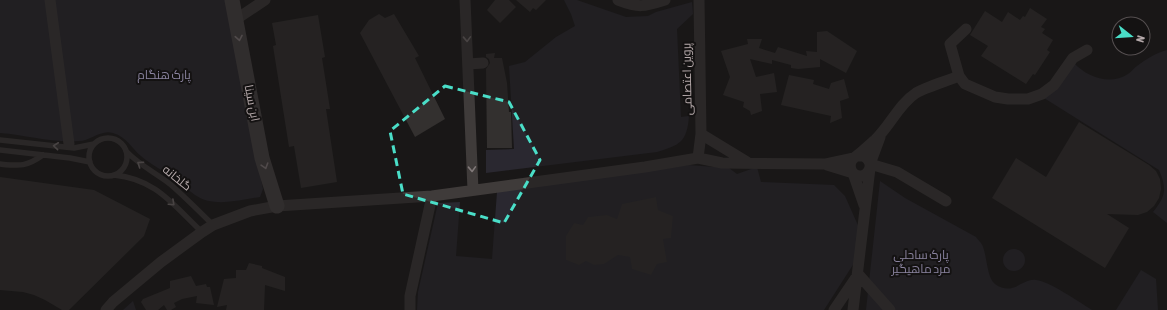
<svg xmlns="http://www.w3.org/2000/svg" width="1167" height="310" font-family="'Asap Condensed',Cairo,sans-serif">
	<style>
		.green { fill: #2a2830 }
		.building { fill: #33302f }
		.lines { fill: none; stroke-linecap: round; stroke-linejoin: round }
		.lane { stroke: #3f3b3a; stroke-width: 5.5 }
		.street { stroke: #3f3b3a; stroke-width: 11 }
		.secondary { stroke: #4d4747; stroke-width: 15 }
		.oneway { stroke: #928889 }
		.oneway2 { stroke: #817979 }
		.marked { fill: none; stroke: #4adec8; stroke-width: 3; stroke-dasharray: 8 5; stroke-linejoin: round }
		.labels { text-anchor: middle; stroke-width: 4; stroke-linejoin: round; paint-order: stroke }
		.park-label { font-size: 12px; fill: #8b84a0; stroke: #141212 }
		.street-label { font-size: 12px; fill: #b7abac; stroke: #141212 }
	</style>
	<rect width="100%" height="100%" fill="#191717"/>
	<!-- green -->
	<path class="green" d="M 0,0 L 226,0 L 263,189 L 260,197 C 239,200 214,208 195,195 C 188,190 181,183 174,178 C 163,170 151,165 141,156 C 131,148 127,137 113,133 C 101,129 90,141 79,141 C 52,143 26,135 0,133 Z
		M 564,0 L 577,0 L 626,17 L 648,16 L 656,12 L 692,2 L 693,14 L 677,29 L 681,117 L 689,116 C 687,142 680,145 657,152 L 486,173 L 486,150 L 514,149 L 509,66 L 525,62 L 556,37 L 575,26 L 571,14 Z
		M 1167,50 L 1167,223 L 1153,212 C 1166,196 1167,189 1159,170 L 1044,98 L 1074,63 C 1087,77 1110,86 1128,74 C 1131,72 1134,68 1137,66 C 1146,59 1156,53 1167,50 Z
		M 688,165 L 729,168 L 737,174 L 757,167 L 761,182 L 834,185 L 845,196 L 860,230 L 856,260 L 824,310 L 417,310 L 418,292 L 438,203 L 460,202 L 456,256 L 492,259 L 497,192 Z
		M 880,181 L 905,198 L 976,237 C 978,240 982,243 983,247 C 987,257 987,278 995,284 C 1013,297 1022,278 1036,280 C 1049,281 1079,302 1092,310 L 866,310 Z
		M1003 260a11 11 0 1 1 22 0a11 11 0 1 1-22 0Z
		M 1141,270 L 1156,279 L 1158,310 L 1116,310 Z
		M 133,301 L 136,310 L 123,310 Z"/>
	<!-- building -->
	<path class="building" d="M 495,0 L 509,0 L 516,7 L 500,23 L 487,10 Z
		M 516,0 L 546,0 L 536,10 L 533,8 L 530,12 Z
		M 1030,8 L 1047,19 L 1041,27 L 1045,29 L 1042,33 L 1053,40 L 1047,50 L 1050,52 L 1035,75 L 1033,74 L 1026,84 L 981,56 L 988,46 L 970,35 L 985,11 L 1002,22 L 1008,12 L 1020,20 L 1023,16 L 1025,17 Z
		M 379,14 L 385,18 L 394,14 L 419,56 L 415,58 L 445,119 L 415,137 L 360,33 L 369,20 Z
		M 318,15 L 325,57 L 322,58 L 330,109 L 326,109 L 337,182 L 301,188 L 294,146 L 289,147 L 273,46 L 276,45 L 272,23 Z
		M 827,31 L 857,51 L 846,73 L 820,59 L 820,67 L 798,69 L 791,68 L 791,65 L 772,60 L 772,64 L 750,59 L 756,77 L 774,73 L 777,92 L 760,94 L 762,111 L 751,115 L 750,111 L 743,107 L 744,102 L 723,95 L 730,77 L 721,51 L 748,44 L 747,39 L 762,39 L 759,48 L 775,53 L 778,47 L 807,56 L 806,51 L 817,52 L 817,32 Z
		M 495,53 L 494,58 L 502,58 L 507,83 L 509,112 L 511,112 L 512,148 L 487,148 L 486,69 L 490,63 L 489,59 L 486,57 L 486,54 Z
		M 789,75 L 814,80 L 813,84 L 829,89 L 831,83 L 844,79 L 849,98 L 840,101 L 842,118 L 830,123 L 831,116 L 781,105 Z
		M 1079,122 L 1149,165 L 1156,171 L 1160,179 L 1161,189 L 1159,198 L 1154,206 L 1147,212 L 1138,215 L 1107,214 L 1129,228 L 1105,268 L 992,198 L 1016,158 L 1046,177 Z
		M 0,177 L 94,190 L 150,219 L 144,236 L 69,310 L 62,310 L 45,300 L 34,295 L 23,292 L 0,290 Z
		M 656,197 L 658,210 L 673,216 L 671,238 L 663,239 L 667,262 L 657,264 L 651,275 L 632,269 L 630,257 L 618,255 L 604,264 L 594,265 L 586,261 L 579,265 L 566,260 L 566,236 L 574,223 L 583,225 L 588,217 L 607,215 L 617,219 L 622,204 Z
		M 249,263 L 262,266 L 262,268 L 285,277 L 285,291 L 265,285 L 264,310 L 226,310 L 227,305 L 217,307 L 224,279 L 236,278 L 236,270 L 246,270 Z
		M 191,276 L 196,286 L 206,284 L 207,287 L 210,287 L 214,305 L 196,303 L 197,296 L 182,299 L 174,303 L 176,307 L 171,310 L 167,310 L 164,305 L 158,310 L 146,310 L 141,302 L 143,299 L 170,288 L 170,281 Z"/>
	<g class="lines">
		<!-- lane -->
		<path class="lane" d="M89 157a19 19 0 1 1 38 0a19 19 0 1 1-38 0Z
			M 0,140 L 74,148 L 94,144
			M 0,150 L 70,158 L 90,162
			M 126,151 C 139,165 156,173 170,184 C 185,197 199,211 213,225
			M 0,164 C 20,166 26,167 43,155
			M 114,175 C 156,179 173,205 202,232"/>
		<!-- street -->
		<path class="street" d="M 50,0 L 69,144
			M 465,0 L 473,190
			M 618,0 C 639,8 643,7 665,0
			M 235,20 L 265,0
			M 966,29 L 950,44 L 959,76 L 965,84 L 995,97 L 1008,99 L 1028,99 L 1042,94 L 1054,85 L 1073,58 L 1087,50
			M 468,64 L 483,63
			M 701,134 L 747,162
			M 880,137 L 870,164 L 897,172 L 946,201
			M 857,156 L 864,156 C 878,165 865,182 854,174 C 850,171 849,164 852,160 C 854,157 857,156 859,154 C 865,149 870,144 875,140 C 890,126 899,104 916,93 C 926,87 947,81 959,76
			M 698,158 L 701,134 L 699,0
			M 827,165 L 853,173 L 864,205
			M 858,274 L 890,310
			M 106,310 L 113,302 L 161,262 L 202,232 L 213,225 L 250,211 L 277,206 L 432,196 L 645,167 L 698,158 L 722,163 L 826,164 L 854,158
			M 410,310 L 410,296 L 432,196
			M 834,310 L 857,276
			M 853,310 L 870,168"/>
		<!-- secondary -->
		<path class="secondary" d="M 232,0 L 262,158 L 277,206"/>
	</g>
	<!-- one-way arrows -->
	<defs><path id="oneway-chevron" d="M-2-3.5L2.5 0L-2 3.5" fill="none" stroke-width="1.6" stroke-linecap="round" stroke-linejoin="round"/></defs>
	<g class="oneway">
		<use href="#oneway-chevron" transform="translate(239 38) rotate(79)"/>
		<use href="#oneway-chevron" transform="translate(265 166) rotate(73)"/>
	</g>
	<g class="oneway2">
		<use href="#oneway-chevron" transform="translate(467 39) rotate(88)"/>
		<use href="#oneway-chevron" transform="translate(56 146) rotate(-174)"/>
		<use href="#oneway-chevron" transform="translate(140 164) rotate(-146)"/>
		<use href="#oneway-chevron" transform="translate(472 169) rotate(88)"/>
		<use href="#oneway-chevron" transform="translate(172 203) rotate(43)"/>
	</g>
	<!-- marked area -->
	<path d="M0 0H1167V310H0ZM 445,86 L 509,102 L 540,160 L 504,223 L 403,194 L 390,131 Z" fill="#191717" fill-opacity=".55" fill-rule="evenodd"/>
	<path class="marked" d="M 445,86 L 509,102 L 540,160 L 504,223 L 403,194 L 390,131 Z"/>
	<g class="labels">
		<!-- park labels -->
		<g class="park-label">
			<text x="164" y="79">پارک هنگام</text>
			<text x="921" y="259">پارک ساحلی<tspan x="921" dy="14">مرد ماهیگیر</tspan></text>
		</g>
		<!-- street labels -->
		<g class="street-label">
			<text transform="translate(687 79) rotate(-91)" y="4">پروین اعتصامی</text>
			<text transform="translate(252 103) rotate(79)" y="4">ابن سینا</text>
			<text transform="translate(177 178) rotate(39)" y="4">گلخانه</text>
		</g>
	</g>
	<!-- north arrow -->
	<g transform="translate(1131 36) rotate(107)"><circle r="19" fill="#141212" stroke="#554f50"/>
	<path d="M0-3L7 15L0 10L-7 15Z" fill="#4adec8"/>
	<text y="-6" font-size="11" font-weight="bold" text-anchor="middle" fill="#b7abac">N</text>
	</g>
</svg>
